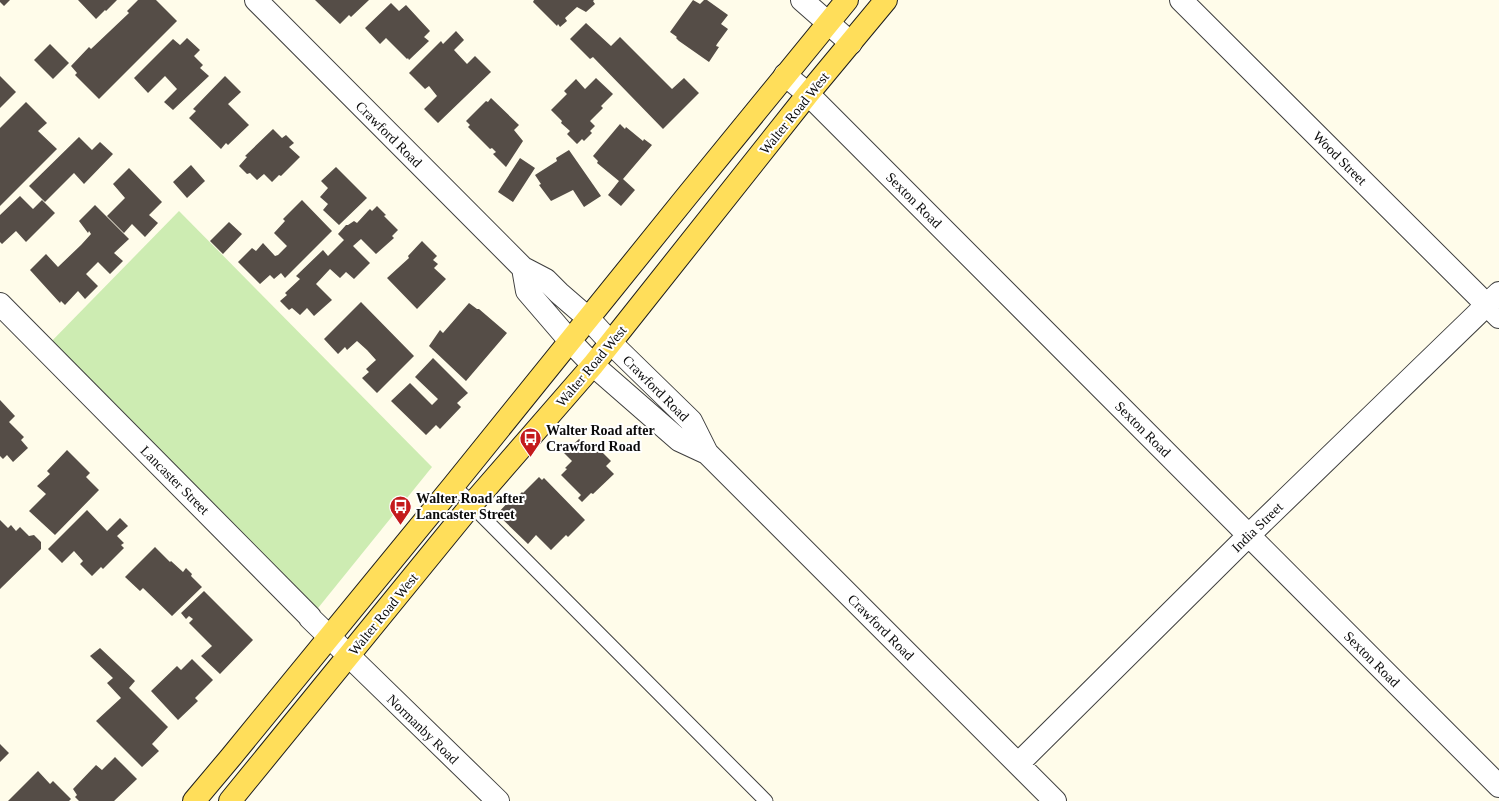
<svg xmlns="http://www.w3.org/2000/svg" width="1499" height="801" font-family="Georgia,serif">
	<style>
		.green { fill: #cdecb2 }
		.building { fill: #554d47 }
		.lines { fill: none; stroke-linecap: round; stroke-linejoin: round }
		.lane-casing { stroke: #3f3f3f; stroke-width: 15 }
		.street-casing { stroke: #3f3f3f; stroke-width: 24 }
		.primary-casing { stroke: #1d1d1d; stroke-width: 24 }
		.lane { stroke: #fff; stroke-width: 13 }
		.street { stroke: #fff; stroke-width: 22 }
		.primary { stroke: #ffde5a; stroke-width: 22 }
		.labels { text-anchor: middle; stroke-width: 4; stroke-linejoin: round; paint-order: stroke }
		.street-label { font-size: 14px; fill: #0c0c0c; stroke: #fff }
		.poi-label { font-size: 14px; font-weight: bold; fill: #0c0c0c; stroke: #fff; text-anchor: start }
	</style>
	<rect width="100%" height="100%" fill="#fffcea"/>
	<!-- green -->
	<path class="green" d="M 179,211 L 432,467 L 310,618 L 45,348 Z"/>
	<!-- building -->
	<path class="building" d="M 0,0 L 10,0 L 4,6 L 0,2 Z
		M 78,0 L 117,0 L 106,11 L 105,10 L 96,19 Z
		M 138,0 L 156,0 L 177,21 L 99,99 L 75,75 L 77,73 L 71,66 L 89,47 L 91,49 L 129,13 L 127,11 Z
		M 315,0 L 369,0 L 351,17 L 349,15 L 340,24 Z
		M 534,0 L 594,0 L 593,1 L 595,4 L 586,12 L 577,7 L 565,18 L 567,21 L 560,27 L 558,24 L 557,26 L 533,2 Z
		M 693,0 L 700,4 L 704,0 L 707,0 L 728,15 L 721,24 L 728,29 L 717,44 L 716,46 L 719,47 L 709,62 L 679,41 L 676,38 L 677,37 L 670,32 Z
		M 391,3 L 399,11 L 406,5 L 430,31 L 424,37 L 429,41 L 409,60 L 408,58 L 407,59 L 386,38 L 380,44 L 365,28 Z
		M 586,23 L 611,46 L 620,37 L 672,89 L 684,78 L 699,93 L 663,129 L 593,57 L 590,59 L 570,39 Z
		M 456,31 L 464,40 L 454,50 L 467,64 L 475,56 L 491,72 L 438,123 L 424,109 L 437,96 L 429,86 L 425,89 L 409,73 L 441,41 L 443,44 Z
		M 187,38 L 200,50 L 194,56 L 203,65 L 200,68 L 209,76 L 173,110 L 164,102 L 177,89 L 165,76 L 148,93 L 134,78 L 173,39 L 180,45 Z
		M 50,44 L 69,63 L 53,79 L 34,60 Z
		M 0,76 L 16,92 L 0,108 Z
		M 225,76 L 241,92 L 228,104 L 249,125 L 228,145 L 226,143 L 221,149 L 189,118 L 196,111 L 193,109 Z
		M 596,78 L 613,94 L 601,106 L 603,108 L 590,121 L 595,126 L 590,131 L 592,133 L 584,141 L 582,139 L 577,144 L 567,134 L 570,131 L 561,123 L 562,121 L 551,110 L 567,94 L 564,91 L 576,79 L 585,89 Z
		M 491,98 L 519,125 L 514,130 L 523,141 L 506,167 L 493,154 L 496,152 L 492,148 L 490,149 L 468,127 L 470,125 L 466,121 L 486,101 L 488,102 Z
		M 26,102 L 47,123 L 38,131 L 57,149 L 0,206 L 0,128 Z
		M 620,124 L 625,129 L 626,127 L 643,141 L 644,139 L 652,145 L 623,179 L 635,190 L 621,206 L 608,195 L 619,181 L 597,163 L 598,161 L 593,156 Z
		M 273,129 L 282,138 L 286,135 L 294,143 L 289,147 L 300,157 L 281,176 L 279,175 L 272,182 L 264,174 L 257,180 L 250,173 L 247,174 L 239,166 L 247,157 L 245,156 Z
		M 79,137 L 92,150 L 100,142 L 113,154 L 84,184 L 74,173 L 45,202 L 29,186 Z
		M 569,150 L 601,196 L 584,207 L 573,190 L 551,201 L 539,185 L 541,184 L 535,175 L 557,161 L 556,158 Z
		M 520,158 L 535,168 L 513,202 L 498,192 Z
		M 191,165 L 205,181 L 187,198 L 173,182 Z
		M 336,167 L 367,198 L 339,225 L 323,210 L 328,204 L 320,197 L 328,188 L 321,181 Z
		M 129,168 L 162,202 L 149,215 L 158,223 L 145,237 L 132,224 L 124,233 L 107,216 L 125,198 L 113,184 Z
		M 20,196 L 33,209 L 42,200 L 55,213 L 26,242 L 16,231 L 2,244 L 0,242 L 0,215 Z
		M 302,200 L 332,231 L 285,278 L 281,273 L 274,279 L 270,275 L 260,284 L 238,262 L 252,248 L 256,251 L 263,243 L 275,256 L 278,255 L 287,246 L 274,233 L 285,221 L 283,219 Z
		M 95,205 L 129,239 L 114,253 L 123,261 L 110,274 L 98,262 L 86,274 L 98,286 L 85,299 L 78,291 L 65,305 L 61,301 L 60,303 L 30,270 L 46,254 L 58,267 L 81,245 L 91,234 L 89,231 L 88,233 L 79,221 Z
		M 377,206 L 386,215 L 384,216 L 398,230 L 392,236 L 394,238 L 376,254 L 361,239 L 353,246 L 370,263 L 354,279 L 346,272 L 340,278 L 330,269 L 316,284 L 332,300 L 314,316 L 307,308 L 300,315 L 292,308 L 289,310 L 280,301 L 287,295 L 285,293 L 300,279 L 296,276 L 323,250 L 328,256 L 344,240 L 338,234 L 346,225 L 348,225 L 354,221 L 357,223 L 368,211 L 370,209 L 372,211 Z
		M 229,222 L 242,234 L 223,254 L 210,241 Z
		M 422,241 L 437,256 L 433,260 L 438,264 L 434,268 L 446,279 L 417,309 L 387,278 L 409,258 L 408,256 Z
		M 361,302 L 414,356 L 377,393 L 362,378 L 369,372 L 366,369 L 376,360 L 367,350 L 357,341 L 347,350 L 345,347 L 338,354 L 324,339 Z
		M 469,303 L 477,309 L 479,309 L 507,333 L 466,381 L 429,346 L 440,330 L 443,333 Z
		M 433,358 L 468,393 L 457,403 L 461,407 L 440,429 L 436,425 L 426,435 L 391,401 L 410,383 L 432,405 L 438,399 L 415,377 Z
		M 0,400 L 15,416 L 9,422 L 24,437 L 21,440 L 28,448 L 13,462 L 7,455 L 3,459 L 0,456 Z
		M 579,439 L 593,452 L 597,447 L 611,461 L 606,466 L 614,474 L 593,494 L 591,493 L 582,502 L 578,498 L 581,495 L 561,475 L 567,469 L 565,468 L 572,461 L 564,453 Z
		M 67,450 L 90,473 L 86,477 L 99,490 L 55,535 L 29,511 L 46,494 L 37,486 L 50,474 L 47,471 Z
		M 539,477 L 542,480 L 544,478 L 585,520 L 568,537 L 566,535 L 551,550 L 536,535 L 528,544 L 497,514 L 513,497 L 515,499 L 522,492 L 523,493 Z
		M 87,510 L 107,531 L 120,518 L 128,526 L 117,536 L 124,543 L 121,545 L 124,548 L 103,569 L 101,567 L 92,576 L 80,564 L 83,561 L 74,551 L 62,563 L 48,549 Z
		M 0,520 L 8,528 L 11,525 L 16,531 L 20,527 L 29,536 L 34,535 L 41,542 L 41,549 L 0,589 Z
		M 155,547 L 170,562 L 171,561 L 183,572 L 186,568 L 192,574 L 191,576 L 202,587 L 172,616 L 143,588 L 140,591 L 125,577 Z
		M 204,591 L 253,640 L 220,674 L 201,656 L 212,646 L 189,623 L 193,619 L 189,616 L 186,619 L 181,613 Z
		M 100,648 L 135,681 L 129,688 L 168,727 L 152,744 L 159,751 L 142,767 L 96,721 L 121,698 L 107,683 L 113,678 L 90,656 Z
		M 192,659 L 213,680 L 195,698 L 198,701 L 178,720 L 151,691 L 177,666 L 181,670 Z
		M 0,744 L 9,753 L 0,762 Z
		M 115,757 L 137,779 L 114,801 L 79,801 L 75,797 L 77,795 L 73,789 L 96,765 L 102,770 Z
		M 38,771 L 50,784 L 53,781 L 71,799 L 69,801 L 8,801 Z"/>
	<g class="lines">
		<defs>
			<path id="lane" d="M 453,486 L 473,503 L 481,515 L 766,801"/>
			<path id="street" d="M 256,0 L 523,268 L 546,280 L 559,293 L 589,319 L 611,343 L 691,421 L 707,453 L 1055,801
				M 802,0 L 851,43
				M 1181,0 L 1499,317
				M 785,75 L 808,94 L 1499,786
				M 523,268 L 527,291 L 570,341 L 593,365 L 679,440 L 707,453
				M 0,304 L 310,617 L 310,618 L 498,801
				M 1018,764 L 1249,535 L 1499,293"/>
			<path id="primary" d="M 194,801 L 231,757 L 453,486 L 687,196 L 847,0
				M 230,801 L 473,503 L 593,365 L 808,94 L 886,0"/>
		</defs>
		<!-- lane casing -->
		<use href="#lane" class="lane-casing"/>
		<!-- street casing -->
		<use href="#street" class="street-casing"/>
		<!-- primary casing -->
		<use href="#primary" class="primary-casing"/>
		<!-- lane -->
		<use href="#lane" class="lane"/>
		<!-- street -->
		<use href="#street" class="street"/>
		<!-- primary -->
		<use href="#primary" class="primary"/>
	</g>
	<!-- icons -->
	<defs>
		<symbol id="bus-pin" viewBox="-11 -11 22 30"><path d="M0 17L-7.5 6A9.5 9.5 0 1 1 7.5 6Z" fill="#c41b1c" stroke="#fff"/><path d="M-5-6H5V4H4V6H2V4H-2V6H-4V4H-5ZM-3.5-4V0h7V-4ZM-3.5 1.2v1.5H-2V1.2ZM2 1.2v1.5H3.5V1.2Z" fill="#fff"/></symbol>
	</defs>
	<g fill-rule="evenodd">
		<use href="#bus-pin" x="518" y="426" width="25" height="34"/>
		<use href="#bus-pin" x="388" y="494" width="25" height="34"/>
	</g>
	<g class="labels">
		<!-- street labels -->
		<g class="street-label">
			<text transform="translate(794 113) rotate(-51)" y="5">Walter Road West</text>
			<text transform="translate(389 134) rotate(45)" y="5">Crawford Road</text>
			<text transform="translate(1340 158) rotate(45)" y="5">Wood Street</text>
			<text transform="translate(914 200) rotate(45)" y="5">Sexton Road</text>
			<text transform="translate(591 366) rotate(-50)" y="5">Walter Road West</text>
			<text transform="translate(656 388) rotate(45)" y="5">Crawford Road</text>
			<text transform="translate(1143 429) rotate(45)" y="5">Sexton Road</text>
			<text transform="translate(175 480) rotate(45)" y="5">Lancaster Street</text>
			<text transform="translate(1257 527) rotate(-44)" y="5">India Street</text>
			<text transform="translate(383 614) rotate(-51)" y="5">Walter Road West</text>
			<text transform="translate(881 627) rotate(45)" y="5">Crawford Road</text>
			<text transform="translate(1372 659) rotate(45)" y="5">Sexton Road</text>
			<text transform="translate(423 729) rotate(44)" y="5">Normanby Road</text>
		</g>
		<!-- poi labels -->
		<g class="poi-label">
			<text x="546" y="435">Walter Road after<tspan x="546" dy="16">Crawford Road</tspan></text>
			<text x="416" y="503">Walter Road after<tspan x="416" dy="16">Lancaster Street</tspan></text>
		</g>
	</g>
</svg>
